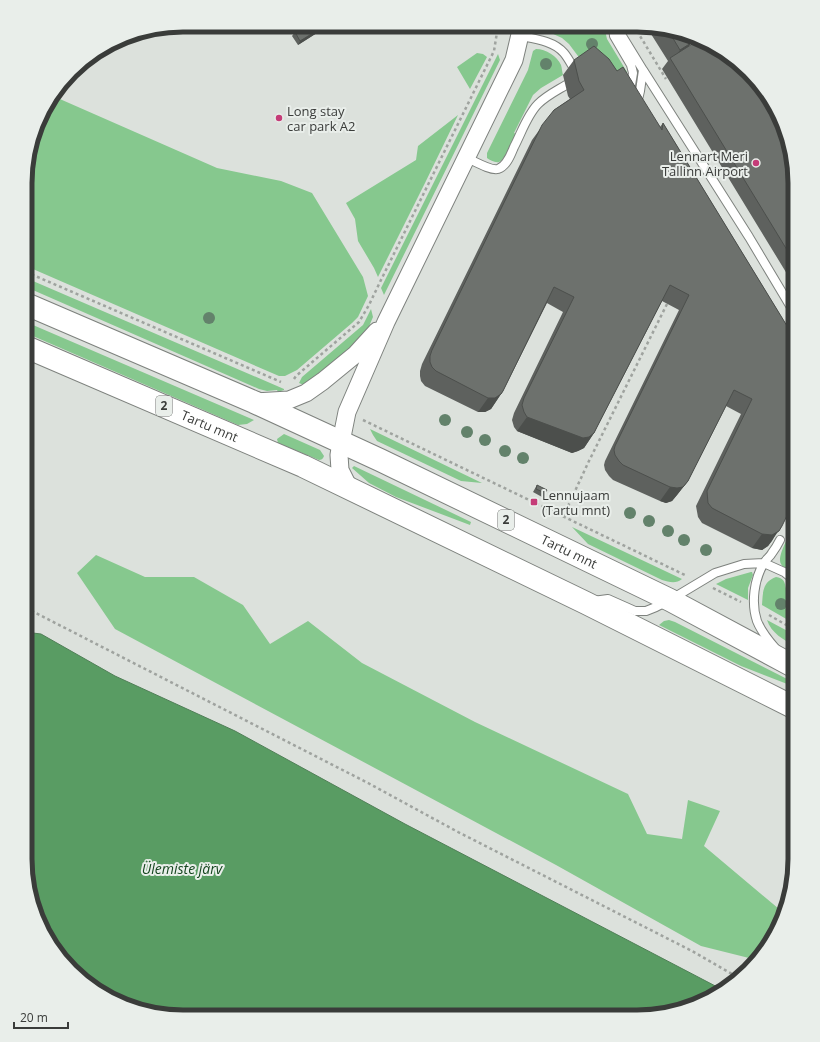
<svg xmlns="http://www.w3.org/2000/svg" width="820" height="1042" font-family="'Open Sans',sans-serif">
	<style>
		.green { fill: #86c88e }
		.water { fill: #599c63; stroke: #507f57 }
		.lines { fill: none; stroke-linecap: round; stroke-linejoin: round }
		.lane-casing { stroke: #7e827e; stroke-width: 10 }
		.street-casing { stroke: #7e827e; stroke-width: 19 }
		.highway-casing { stroke: #7e827e; stroke-width: 24 }
		.path { stroke: #9fa39f; stroke-width: 2.5; stroke-dasharray: 3 3; stroke-linecap: butt }
		.lane { stroke: #fff; stroke-width: 8 }
		.street { stroke: #fff; stroke-width: 17 }
		.highway { stroke: #fff; stroke-width: 22 }
		.tree { fill: #63826b }
		.wall { fill: #5e615e }
		.shaded-wall { fill: #4c4f4c }
		.building { fill: #6d716d; stroke: #4c4f4c }
		.poi-dot { fill: #c53c78; stroke: #e9eeea; stroke-width: 1.5 }
		.labels { text-anchor: middle; stroke-width: 4; stroke-linejoin: round; paint-order: stroke }
		.shield { fill: #e9eeea; stroke: #6e716f; stroke-width: 1 }
		.shield-label { font-size: 12px; font-weight: bold; fill: #3a3c3a }
		.poi-label { font-size: 13px; fill: #3a3c3a; stroke: #e9eeea; text-anchor: start }
		.street-label { font-size: 13px; fill: #3a3c3a; stroke: #e9eeea }
		.water-label { font-size: 14px; font-style: italic; fill: #15461f; stroke: #e9eeea }
		.rim { fill: none; stroke: #3a3c3a; stroke-width: 5 }
	</style>
	<rect width="100%" height="100%" fill="#dce1dc"/>
	<!-- green -->
	<path class="green" d="M 537,26 L 604,26 L 607,39 L 627,72 L 613,81 L 599,74 L 578,56 L 569,44 L 562,38 L 551,33 L 539,31 L 537,29 Z
		M 536,49 C 546,49 557,56 561,65 C 562,68 562,72 563,75 L 541,88 L 533,95 L 514,133 L 516,134 C 513,140 505,160 499,162 C 495,163 490,160 487,158 L 487,153 L 528,70 L 533,51 Z
		M 477,53 L 483,54 L 487,57 L 470,89 L 457,67 Z
		M 498,54 L 500,60 L 384,295 L 381,288 Z
		M 53,96 L 217,168 L 281,181 L 312,193 L 363,277 L 368,296 L 358,317 L 352,323 L 297,370 L 285,376 L 279,376 L 26,266 L 26,162 L 46,104 Z
		M 458,115 L 425,183 L 378,277 L 374,268 L 358,241 L 355,219 L 346,203 L 416,160 L 418,146 Z
		M 26,278 L 284,389 L 284,390 L 278,392 L 277,390 L 267,391 L 259,389 L 26,287 Z
		M 371,309 L 373,317 L 367,331 L 357,344 L 304,385 L 299,383 L 302,377 L 363,325 Z
		M 26,322 L 254,420 L 247,424 L 238,425 L 26,333 Z
		M 370,429 L 482,483 L 461,481 L 377,441 L 373,435 Z
		M 284,434 L 320,450 L 324,456 C 323,459 321,460 319,460 L 278,443 L 277,439 Z
		M 354,466 L 471,522 L 470,525 L 396,497 L 369,483 L 352,468 Z
		M 795,524 L 795,543 L 789,558 L 795,568 L 795,572 C 791,570 783,568 781,564 C 776,557 791,532 795,524 Z
		M 572,527 L 682,579 C 676,584 669,582 662,580 L 588,544 Z
		M 96,555 L 145,577 L 194,577 L 243,605 L 270,644 L 308,621 L 362,663 L 475,722 L 628,794 L 647,834 L 682,839 L 688,800 L 720,811 L 704,846 L 779,909 L 778,925 L 774,938 L 757,960 L 701,946 L 556,865 L 115,629 L 77,573 Z
		M 751,572 L 752,572 L 753,575 L 748,588 L 748,600 L 716,584 L 726,579 Z
		M 776,577 C 791,579 780,592 795,599 L 795,624 L 762,605 C 763,593 762,582 776,577 Z
		M 669,620 L 675,622 L 795,683 L 795,687 L 741,666 L 659,625 L 664,621 Z
		M 767,620 L 795,635 L 795,646 C 784,640 771,633 767,620 Z"/>
	<!-- water -->
	<path class="water" d="M 25,632 L 41,634 L 115,676 L 235,731 L 405,824 L 723,990 L 716,996 L 647,1017 L 173,1017 L 132,1009 L 96,990 L 46,938 L 30,900 L 25,859 Z"/>
	<g class="lines">
		<defs>
			<path id="lane" d="M 613,26 L 614,36 L 631,65 L 633,73 L 630,91
				M 616,26 L 643,70 L 640,91 L 637,104
				M 520,36 C 536,39 554,41 564,53 C 569,59 572,66 576,72
				M 643,70 L 749,237 L 795,314
				M 467,158 C 474,161 491,171 498,169 C 507,166 511,154 514,147 C 521,134 527,115 538,104 C 546,96 556,91 566,85
				M 593,601 L 608,599 L 635,611 L 646,611 L 656,607 L 670,600 L 715,573 L 744,564 L 764,563 L 784,572 L 795,581
				M 776,649 C 769,641 761,631 757,621 C 751,603 754,579 764,563 C 766,559 770,557 772,553 C 775,549 778,544 780,540"/>
			<path id="street" d="M 255,402 L 289,400 L 306,393 L 323,381 L 356,354 L 377,331
				M 349,488 L 340,470 L 339,455 L 341,442 L 347,412 L 386,322 L 514,60 L 522,26"/>
			<g id="highway">
				<path id="s1" d="M 26,304 L 254,402 L 380,460 L 670,600 L 795,667"/>
				<path id="s2" d="M 26,347 L 303,466 L 586,603 L 795,708"/>
			</g>
		</defs>
		<!-- lane casing -->
		<use href="#lane" class="lane-casing"/>
		<!-- street casing -->
		<use href="#street" class="street-casing"/>
		<!-- highway casing -->
		<use href="#highway" class="highway-casing"/>
		<!-- path -->
		<path class="path" d="M 634,26 L 666,79
			M 26,272 L 281,382
			M 294,379 L 296,376 L 359,322 L 369,305 L 380,282 L 494,51 L 498,26
			M 363,420 L 687,576
			M 563,517 L 588,463 L 668,302
			M 713,588 L 741,602
			M 26,608 L 368,783 L 458,832 L 692,951 L 739,978
			M 769,615 L 795,630"/>
		<!-- lane -->
		<use href="#lane" class="lane"/>
		<!-- street -->
		<use href="#street" class="street"/>
		<!-- highway -->
		<use href="#highway" class="highway"/>
	</g>
	<!-- trees -->
	<g class="tree">
		<circle cx="592" cy="44" r="6"/>
		<circle cx="546" cy="64" r="6"/>
		<circle cx="209" cy="318" r="6"/>
		<circle cx="445" cy="420" r="6"/>
		<circle cx="467" cy="432" r="6"/>
		<circle cx="485" cy="440" r="6"/>
		<circle cx="505" cy="451" r="6"/>
		<circle cx="523" cy="458" r="6"/>
		<circle cx="630" cy="513" r="6"/>
		<circle cx="649" cy="521" r="6"/>
		<circle cx="668" cy="531" r="6"/>
		<circle cx="684" cy="540" r="6"/>
		<circle cx="706" cy="550" r="6"/>
		<circle cx="781" cy="604" r="6"/>
	</g>
	<!-- wall -->
	<path class="wall" d="M 646,26 L 658,26 L 688,38 L 691,43 L 688,47 L 795,183 L 795,287 L 662,69 L 668,61 Z
		M 323,27 L 320,31 L 298,45 L 292,36 L 295,32 Z
		M 574,60 L 617,71 L 660,127 L 663,123 L 795,339 L 795,504 L 793,502 L 772,541 L 768,546 L 762,550 L 752,548 L 702,523 L 698,517 L 696,506 L 741,414 L 726,406 L 688,481 L 677,495 L 672,501 L 666,503 L 660,501 L 613,480 L 609,476 L 605,470 L 604,465 L 605,461 L 679,310 L 662,301 L 594,433 L 584,448 L 578,451 L 572,453 L 517,431 L 514,427 L 512,420 L 514,413 L 563,312 L 547,303 L 503,391 L 491,409 L 485,412 L 478,412 L 425,386 L 421,381 L 420,376 L 420,371 L 422,364 L 532,140 L 554,110 L 570,99 L 568,96 L 563,75 Z
		M 537,485 L 545,493 L 542,497 L 533,492 Z
		M 795,544 L 795,568 L 791,564 L 789,558 Z"/>
	<!-- shaded-wall -->
	<path class="shaded-wall" d="M 323,27 L 320,31 L 298,45 L 300,41 Z
		M 691,43 L 681,58 L 672,61 L 680,50 Z
		M 503,391 L 491,409 L 485,412 L 478,412 L 488,398 Z
		M 527,417 L 594,433 L 584,448 L 578,451 L 572,453 L 517,431 Z
		M 688,481 L 677,495 L 672,501 L 666,503 L 660,501 L 670,487 Z
		M 782,526 L 768,546 L 762,550 L 752,548 L 762,534 Z"/>
	<!-- building -->
	<path class="building" d="M 305,25 L 322,25 L 323,27 L 300,41 L 295,32 Z
		M 668,30 L 688,38 L 691,43 L 680,50 Z
		M 697,41 L 725,52 L 774,104 L 790,142 L 795,183 L 795,263 L 670,58 Z
		M 594,46 L 609,59 L 617,71 L 623,67 L 662,130 L 663,123 L 795,339 L 795,499 L 782,526 L 779,531 L 772,535 L 762,534 L 712,508 L 708,503 L 707,491 L 752,399 L 734,390 L 688,481 L 683,487 L 677,488 L 670,487 L 623,465 L 619,461 L 615,455 L 614,450 L 615,446 L 689,295 L 670,285 L 597,427 L 594,433 L 589,437 L 583,438 L 527,417 L 524,412 L 522,405 L 524,398 L 574,297 L 554,287 L 503,391 L 501,394 L 495,398 L 488,398 L 436,371 L 432,367 L 430,362 L 430,356 L 432,350 L 542,125 L 554,110 L 584,90 L 579,81 L 574,60 Z
		M 537,485 L 547,490 L 545,493 L 536,489 Z"/>
	<!-- markers -->
	<g class="poi-dot">
		<circle cx="279" cy="118" r="4"/>
		<circle cx="756" cy="163" r="4"/>
		<rect x="530" y="498" width="8" height="8" rx="2"/>
	</g>
	<g class="labels">
		<!-- shield labels -->
		<g class="shield">
			<rect x="156" y="396" width="16" height="20" rx="3"/>
			<rect x="498" y="510" width="16" height="20" rx="3"/>
		</g>
		<g class="shield-label">
			<text x="164" y="410">2</text>
			<text x="506" y="524">2</text>
		</g>
		<!-- poi labels -->
		<g class="poi-label">
			<text x="287" y="116">Long stay<tspan x="287" dy="15">car park A2</tspan></text>
			<text x="748" y="161" text-anchor="end">Lennart Meri<tspan x="748" dy="15">Tallinn Airport</tspan></text>
			<text x="542" y="500">Lennujaam<tspan x="542" dy="15">(Tartu mnt)</tspan></text>
		</g>
		<!-- street labels -->
		<g class="street-label">
			<text dy="5" stroke="none"><textPath href="#s2" startOffset="200">Tartu mnt</textPath></text>
			<text dy="5" stroke="none"><textPath href="#s1" startOffset="597">Tartu mnt</textPath></text>
		</g>
		<!-- water labels -->
		<g class="water-label">
			<text x="182" y="874">Ülemiste järv</text>
		</g>
	</g>
	<!-- crop -->
	<path d="M0 0H820V1042H0ZM183 32H637A151 151 0 0 1 788 183V859A151 151 0 0 1 637 1010H183A151 151 0 0 1 32 859V183A151 151 0 0 1 183 32Z" fill="#e9eeea" fill-rule="evenodd"/>
	<path class="rim" d="M183 32H637A151 151 0 0 1 788 183V859A151 151 0 0 1 637 1010H183A151 151 0 0 1 32 859V183A151 151 0 0 1 183 32Z"/>
	<!-- scale -->
	<path d="M14 1022v6h54v-6" fill="none" stroke="#3a3c3a" stroke-width="2"/>
	<text x="20" y="1022" font-size="12" fill="#3a3c3a" stroke="#e9eeea" stroke-width="3" paint-order="stroke">20 m</text>
</svg>
